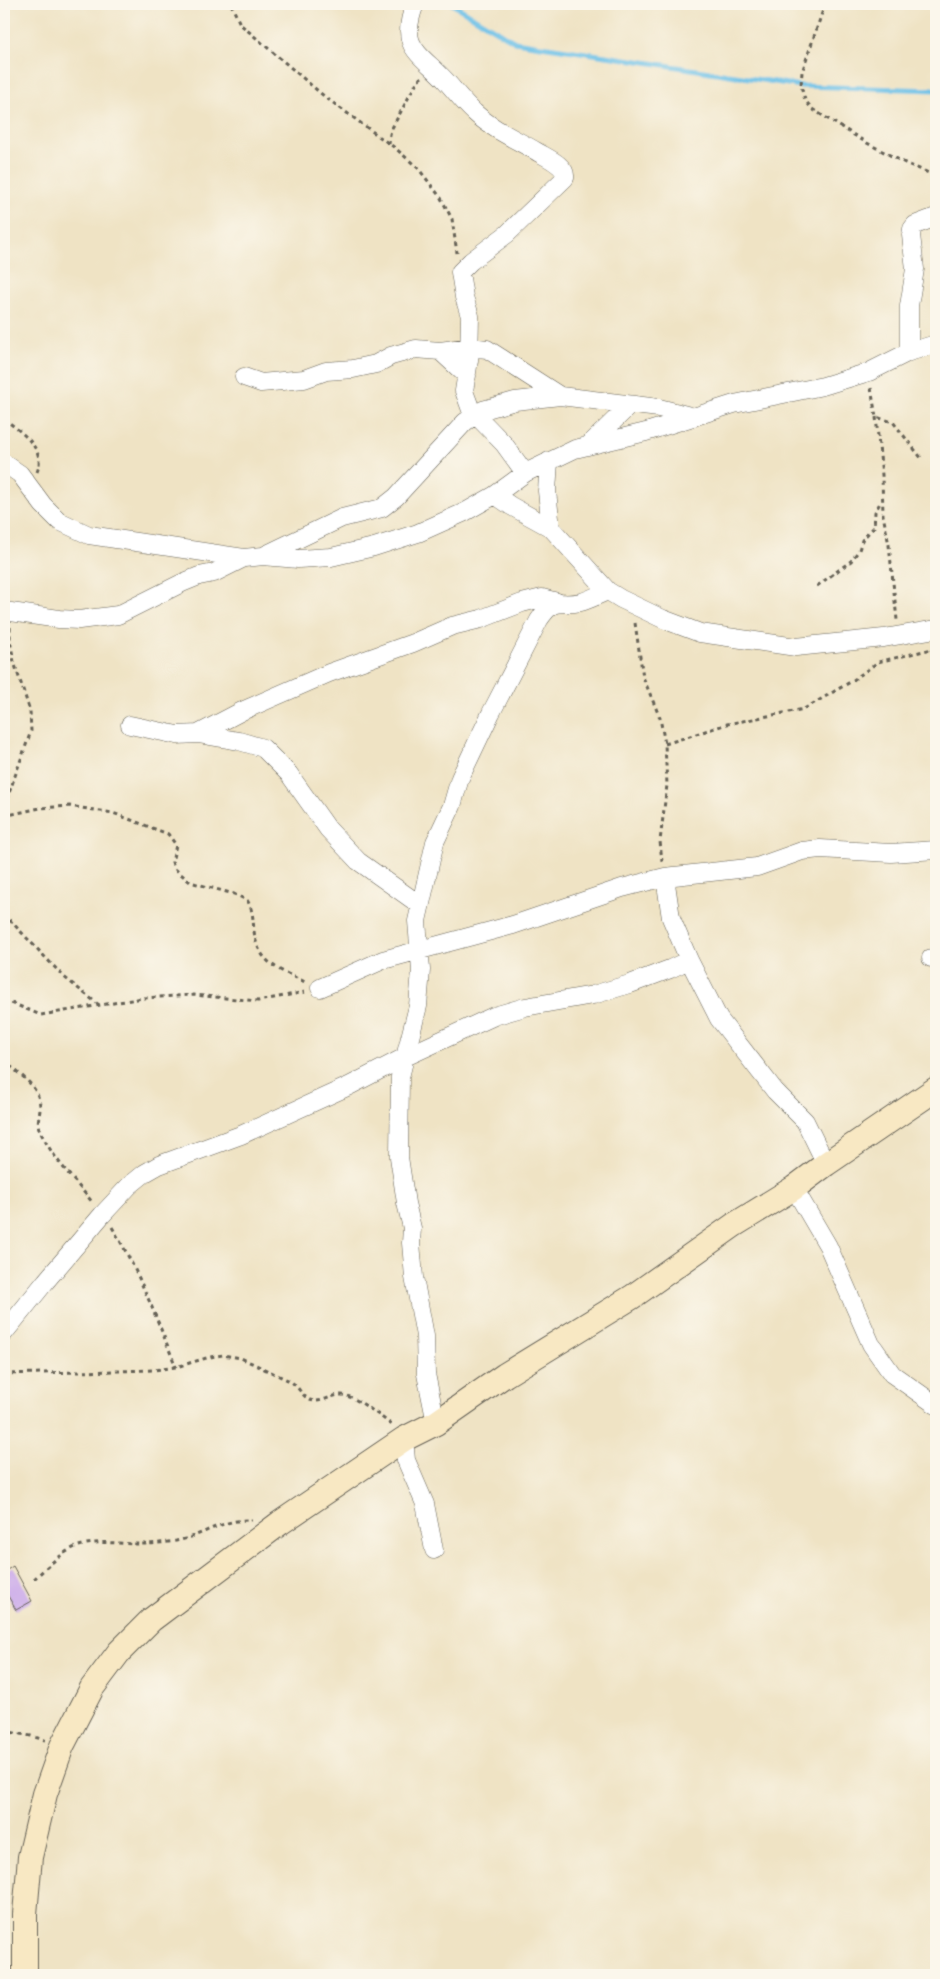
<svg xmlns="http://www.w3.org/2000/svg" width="940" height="1979" font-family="Kalam,sans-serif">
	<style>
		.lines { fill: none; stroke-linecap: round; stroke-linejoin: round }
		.stream { stroke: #6ac0e7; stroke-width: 5 }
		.building { fill: #c7a4e9 }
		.street-casing { stroke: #666257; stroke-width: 19 }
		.secondary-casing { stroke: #666257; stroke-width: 26 }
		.path { stroke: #666257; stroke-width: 3; stroke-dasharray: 4 4; stroke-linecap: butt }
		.street { stroke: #fff; stroke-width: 18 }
		.secondary { stroke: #f8e8c3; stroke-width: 24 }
	</style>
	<rect width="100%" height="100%" fill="#fbf7ec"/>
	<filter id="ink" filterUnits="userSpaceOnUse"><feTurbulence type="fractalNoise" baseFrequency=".02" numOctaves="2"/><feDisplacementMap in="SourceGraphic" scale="10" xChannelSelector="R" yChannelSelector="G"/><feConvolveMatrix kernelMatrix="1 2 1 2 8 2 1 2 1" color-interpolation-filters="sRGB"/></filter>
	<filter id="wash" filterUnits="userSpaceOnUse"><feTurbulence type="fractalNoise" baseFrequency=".0096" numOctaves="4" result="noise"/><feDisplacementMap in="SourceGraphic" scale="20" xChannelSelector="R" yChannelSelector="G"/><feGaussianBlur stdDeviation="1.12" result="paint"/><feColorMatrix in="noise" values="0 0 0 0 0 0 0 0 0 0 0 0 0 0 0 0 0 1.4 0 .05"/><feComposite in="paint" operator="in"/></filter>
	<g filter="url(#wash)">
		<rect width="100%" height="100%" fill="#efe3c4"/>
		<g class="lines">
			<!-- stream -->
			<path class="stream" d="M 452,4 L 515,42 L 801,86 L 936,90"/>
		</g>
		<g id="blocks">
			<!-- building -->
			<path class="building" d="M 13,1566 L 32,1601 L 16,1610 L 4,1589 L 4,1572 Z"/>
		</g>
	</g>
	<g filter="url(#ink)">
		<use href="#blocks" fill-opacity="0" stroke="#666257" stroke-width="1"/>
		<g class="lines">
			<defs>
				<path id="street" d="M 415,4 C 398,48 419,52 446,81 C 455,91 464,103 474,112 C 492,129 515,139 536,151 C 545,157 567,165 565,178 L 507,234 L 471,261 L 460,272 L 464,297 L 470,316 L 469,360 L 464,391 L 471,410 L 504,444 L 525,473
					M 440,351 L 467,376
					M 909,352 L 909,306 L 915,269 L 911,235 L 912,229 L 915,225 L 936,217
					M 244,377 L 261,383 L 304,379 L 326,371 L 353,369 L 376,364 L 391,356 L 416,349 L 440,351 L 470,347 L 487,349 L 560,396 L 659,408 L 694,417
					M 589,445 L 630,405
					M 549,461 L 547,491 L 551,528
					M 4,463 L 20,474 L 43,505 L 59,521 L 89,535 L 244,558 L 263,556 L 298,559 L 331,557 L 374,547 L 418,533 L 465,512 L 495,495 L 525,473 L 575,449 L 646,432 L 734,404 L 823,386 L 869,372 L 909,352 L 936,344
					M 495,495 L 511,506 L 551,528 L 608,591 L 621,599 L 663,619 L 700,633 L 796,647 L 884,638 L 936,629
					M 265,555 L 342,518 L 382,508 L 396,497 L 465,422 L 483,410 L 515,401 L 560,396
					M 4,611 L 59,619 L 79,620 L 118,615 L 182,583 L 199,576 L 214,573 L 244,558
					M 130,725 L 177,735 L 198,734 L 239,741 L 263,748 L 289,774 L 328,829 L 358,861 L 420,905
					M 198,734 L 242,711 L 329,673 L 413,643 L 452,626 L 481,619 L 522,603 L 542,598 L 557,602
					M 665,877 L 671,918 L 689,960 L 719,1019 L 775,1091 L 805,1121 L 826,1164
					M 931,958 L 936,958
					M 320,988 L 383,960 L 513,925 L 622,888 L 665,877 L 757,867 L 802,851 L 820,849 L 891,853 L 936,850
					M 794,1188 L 828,1246 L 871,1344 L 892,1374 L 936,1405
					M 4,1333 L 46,1281 L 102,1215 L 129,1186 L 145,1173 L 159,1165 L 241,1135 L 349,1086 L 405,1057 L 494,1016 L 525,1007 L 593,995 L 630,984 L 670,969 L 689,960
					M 436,1423 L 426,1374 L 425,1336 L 414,1277 L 411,1243 L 412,1228 L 406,1203 L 399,1157 L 400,1077 L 418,1006 L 421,970 L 417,921 L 435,842 L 452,806 L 460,778 L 491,713 L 539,620 C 556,595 558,607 581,602 C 590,600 599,594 608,591
					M 404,1439 L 406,1460 L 425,1504 L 434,1550"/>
				<path id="secondary" d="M 25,1975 L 25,1914 L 30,1857 L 45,1794 L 62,1746 L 92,1688 L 119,1652 L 151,1620 L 280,1523 L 404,1439 L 436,1423 L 505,1375 L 632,1297 L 734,1225 L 794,1188 L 826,1164 L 936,1089"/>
			</defs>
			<!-- street casing -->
			<use href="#street" class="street-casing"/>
			<!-- secondary casing -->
			<use href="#secondary" class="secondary-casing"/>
			<!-- path -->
			<path class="path" d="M 231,4 L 240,24 L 325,97 L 395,148 L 418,168 L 441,198 L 452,219 L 457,253
				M 825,4 L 802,72 L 801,86 L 805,100 L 812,109 L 867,143 L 905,163 L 936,176
				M 389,144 L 390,134 L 392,128 L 418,80 L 422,77
				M 871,388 L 876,417 L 893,422 L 922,459
				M 876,417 L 882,475 L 883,515 L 889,545 L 897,620
				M 4,419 C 20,431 47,449 37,472
				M 817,586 L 851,561 L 859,550 L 862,540 L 874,527 L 875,512 L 880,503
				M 635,623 L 643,677 L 660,718 L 665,744 L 667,785 L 660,841 L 662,862
				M 665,744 L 727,724 L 804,709 L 852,681 L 878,662 L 936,648
				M 4,807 L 31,731 L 30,711 L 14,662 L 10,640 L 10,627
				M 4,816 L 40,808 L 69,806 L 113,813 L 168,834 L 176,845 L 172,862 L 174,868 L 190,882 L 234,894 L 247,900 C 253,909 253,920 254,931 C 258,964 280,970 307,983
				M 4,914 L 64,977 L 99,1005
				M 4,1000 L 41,1015 L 143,998 L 194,995 L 258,1001 L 305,992
				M 4,1060 C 18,1075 40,1084 40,1108 C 40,1116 36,1123 40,1131 C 52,1157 74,1180 93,1203
				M 112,1227 C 139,1272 157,1319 176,1367
				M 4,1374 L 154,1370 L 176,1367 L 210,1357 L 223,1355 L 241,1358 L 290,1381 C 298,1386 302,1396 310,1400 C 321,1404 330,1395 341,1395 C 353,1394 381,1417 392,1425
				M 34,1579 C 46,1568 59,1555 73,1548 C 98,1538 120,1545 145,1544 C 155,1544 166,1542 176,1541 C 203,1536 221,1519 252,1520
				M 4,1731 L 31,1736 L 45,1740"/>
			<!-- street -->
			<use href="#street" class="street"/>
			<!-- secondary -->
			<use href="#secondary" class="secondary"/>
		</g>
	</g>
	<!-- margin -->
	<rect width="940" height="1979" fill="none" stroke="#fbf7ec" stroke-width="20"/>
</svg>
